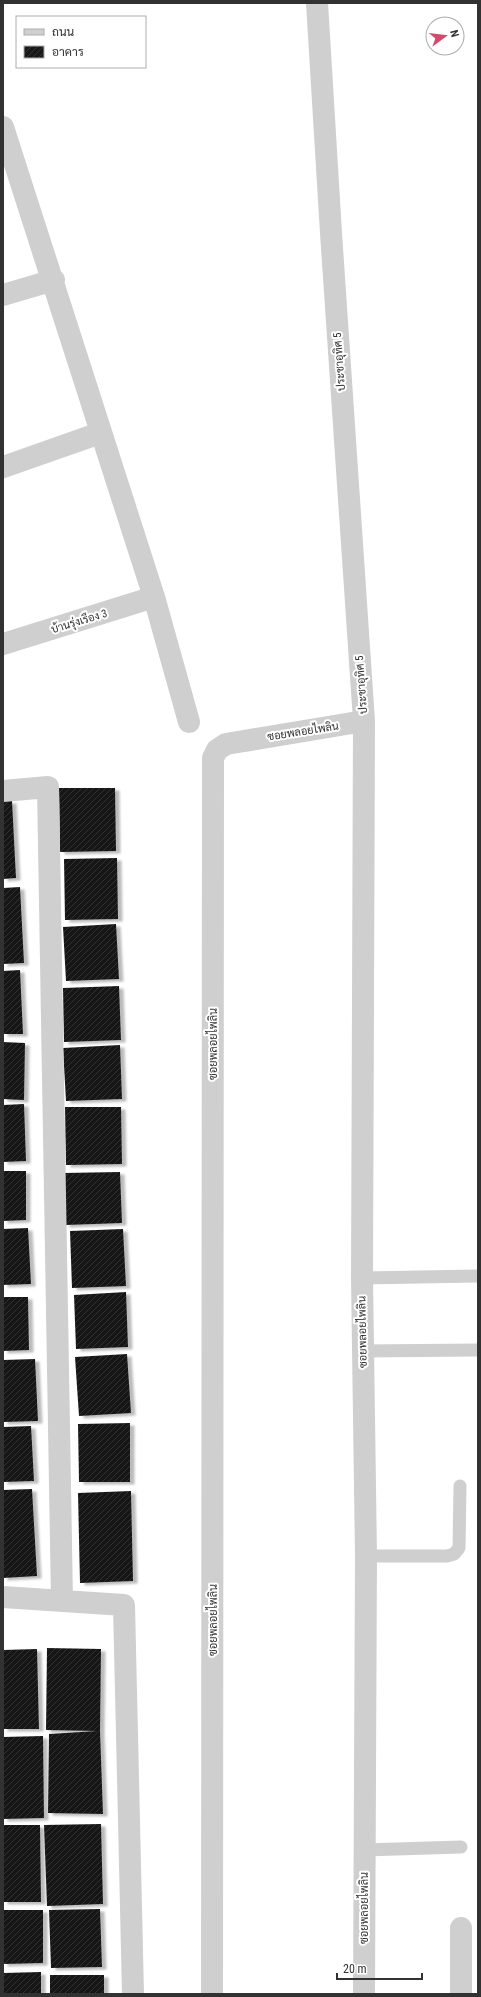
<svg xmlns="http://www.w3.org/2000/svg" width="481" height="1997" font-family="'Roboto Condensed',Sarabun,sans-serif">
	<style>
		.building { fill: url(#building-hatch); filter: url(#shadow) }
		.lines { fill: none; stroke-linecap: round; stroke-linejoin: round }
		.lane { stroke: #cfcfcf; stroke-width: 13 }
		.street { stroke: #cfcfcf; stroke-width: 22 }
		.labels { text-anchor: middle; stroke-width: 4; stroke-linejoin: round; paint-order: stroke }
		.street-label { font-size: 11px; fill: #323232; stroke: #fff }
	</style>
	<defs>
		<pattern id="building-hatch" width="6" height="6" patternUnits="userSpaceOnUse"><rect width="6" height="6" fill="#191919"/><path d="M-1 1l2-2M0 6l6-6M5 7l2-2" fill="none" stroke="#323232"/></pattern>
		<filter id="shadow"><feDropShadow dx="4.5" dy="2.5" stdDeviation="1" flood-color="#0004"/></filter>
	</defs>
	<rect width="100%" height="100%" fill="#fff"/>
	<!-- building -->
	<path class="building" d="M 59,788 L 115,788 L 116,851 L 60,852 Z
		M 3,801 L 12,801 L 16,878 L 3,879 Z
		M 117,858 L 118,919 L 65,920 L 64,859 Z
		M 20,887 L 24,963 L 3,964 L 3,888 Z
		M 116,924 L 119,979 L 66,981 L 63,927 Z
		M 20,970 L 23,1034 L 3,1034 L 3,971 Z
		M 119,986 L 121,1040 L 64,1042 L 63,988 Z
		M 3,1042 L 25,1043 L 24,1100 L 3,1099 Z
		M 120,1045 L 122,1099 L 66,1101 L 63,1048 Z
		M 24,1104 L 26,1161 L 3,1162 L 3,1105 Z
		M 65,1107 L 121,1107 L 122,1164 L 66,1165 Z
		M 3,1171 L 26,1171 L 26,1220 L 3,1221 Z
		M 120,1172 L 122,1223 L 65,1225 L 63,1173 Z
		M 28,1228 L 31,1284 L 3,1285 L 3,1229 Z
		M 123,1229 L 126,1286 L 72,1288 L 70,1231 Z
		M 126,1292 L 128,1347 L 76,1349 L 74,1295 Z
		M 3,1297 L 28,1297 L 29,1350 L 3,1351 Z
		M 127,1354 L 131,1413 L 79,1416 L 75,1357 Z
		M 35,1359 L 38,1421 L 3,1422 L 3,1360 Z
		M 130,1423 L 130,1482 L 79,1482 L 78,1424 Z
		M 31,1426 L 34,1481 L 3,1482 L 3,1427 Z
		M 32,1489 L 37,1576 L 3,1578 L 3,1490 Z
		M 131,1491 L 133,1581 L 80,1583 L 78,1493 Z
		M 47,1648 L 101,1649 L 100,1731 L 103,1814 L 48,1813 L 49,1734 L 97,1731 L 46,1730 Z
		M 37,1649 L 39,1729 L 3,1729 L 3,1650 Z
		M 43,1736 L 44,1818 L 3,1819 L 3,1737 Z
		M 101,1824 L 103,1904 L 47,1906 L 44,1825 Z
		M 3,1825 L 40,1825 L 41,1902 L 3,1902 Z
		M 100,1909 L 102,1967 L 51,1968 L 49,1910 Z
		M 3,1910 L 43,1910 L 43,1963 L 3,1964 Z
		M 41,1972 L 41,1994 L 3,1994 L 3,1973 Z
		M 50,1975 L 104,1975 L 104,1994 L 50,1994 Z"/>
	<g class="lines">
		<!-- lane -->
		<path class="lane" d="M 362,1278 L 478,1276
			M 362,1351 L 478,1350
			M 366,1556 L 447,1556 L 454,1554 L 459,1548 L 460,1486
			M 364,1850 L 461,1847"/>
		<!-- street -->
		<path class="street" d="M 317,3 L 331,233 L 364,721 L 362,1278 L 366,1556 L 364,1994
			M 3,127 L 154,597 L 189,722
			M 3,295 L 54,280
			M 3,467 L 100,433
			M 3,644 L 154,597
			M 3,791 L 48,787 L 62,1601
			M 3,1597 L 124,1605 L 133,1994
			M 461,1928 L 461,1994
			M 212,1994 L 213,758 L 217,750 L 226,744 L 364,721"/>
	</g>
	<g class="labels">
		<!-- street labels -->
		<g class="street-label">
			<text transform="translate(339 362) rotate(-94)" y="4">ประชาอุทิศ 5</text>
			<text transform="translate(79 621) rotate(-17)" y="4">บ้านรุ่งเรือง 3</text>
			<text transform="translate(361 685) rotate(-94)" y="4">ประชาอุทิศ 5</text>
			<text transform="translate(303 731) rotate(-9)" y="4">ซอยพลอยไพลิน</text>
			<text transform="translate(213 1044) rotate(-90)" y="4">ซอยพลอยไพลิน</text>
			<text transform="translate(362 1332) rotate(-91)" y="4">ซอยพลอยไพลิน</text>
			<text transform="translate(213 1620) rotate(-90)" y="4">ซอยพลอยไพลิน</text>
			<text transform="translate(364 1908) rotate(-90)" y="4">ซอยพลอยไพลิน</text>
		</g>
	</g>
	<!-- border -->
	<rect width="481" height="1997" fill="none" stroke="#323232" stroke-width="8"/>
	<!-- legend -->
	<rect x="16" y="16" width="130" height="52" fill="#ffffff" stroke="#adadad"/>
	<rect x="24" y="29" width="20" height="6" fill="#cfcfcf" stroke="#adadad"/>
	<text x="52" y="36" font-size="12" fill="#323232">ถนน</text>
	<rect x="24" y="46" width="20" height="12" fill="url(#building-hatch)" stroke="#adadad"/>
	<text x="52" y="56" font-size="12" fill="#323232">อาคาร</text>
	<!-- north arrow -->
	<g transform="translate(445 36) rotate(75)"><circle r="19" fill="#ffffff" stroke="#adadad"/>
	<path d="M0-3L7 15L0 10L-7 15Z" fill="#d34a6d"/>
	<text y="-6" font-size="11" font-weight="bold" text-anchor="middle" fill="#323232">N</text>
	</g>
	<!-- scale -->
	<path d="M337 1973v6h85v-6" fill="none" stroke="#323232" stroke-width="2"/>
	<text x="343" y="1973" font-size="12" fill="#323232" stroke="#ffffff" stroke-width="3" paint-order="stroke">20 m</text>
</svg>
